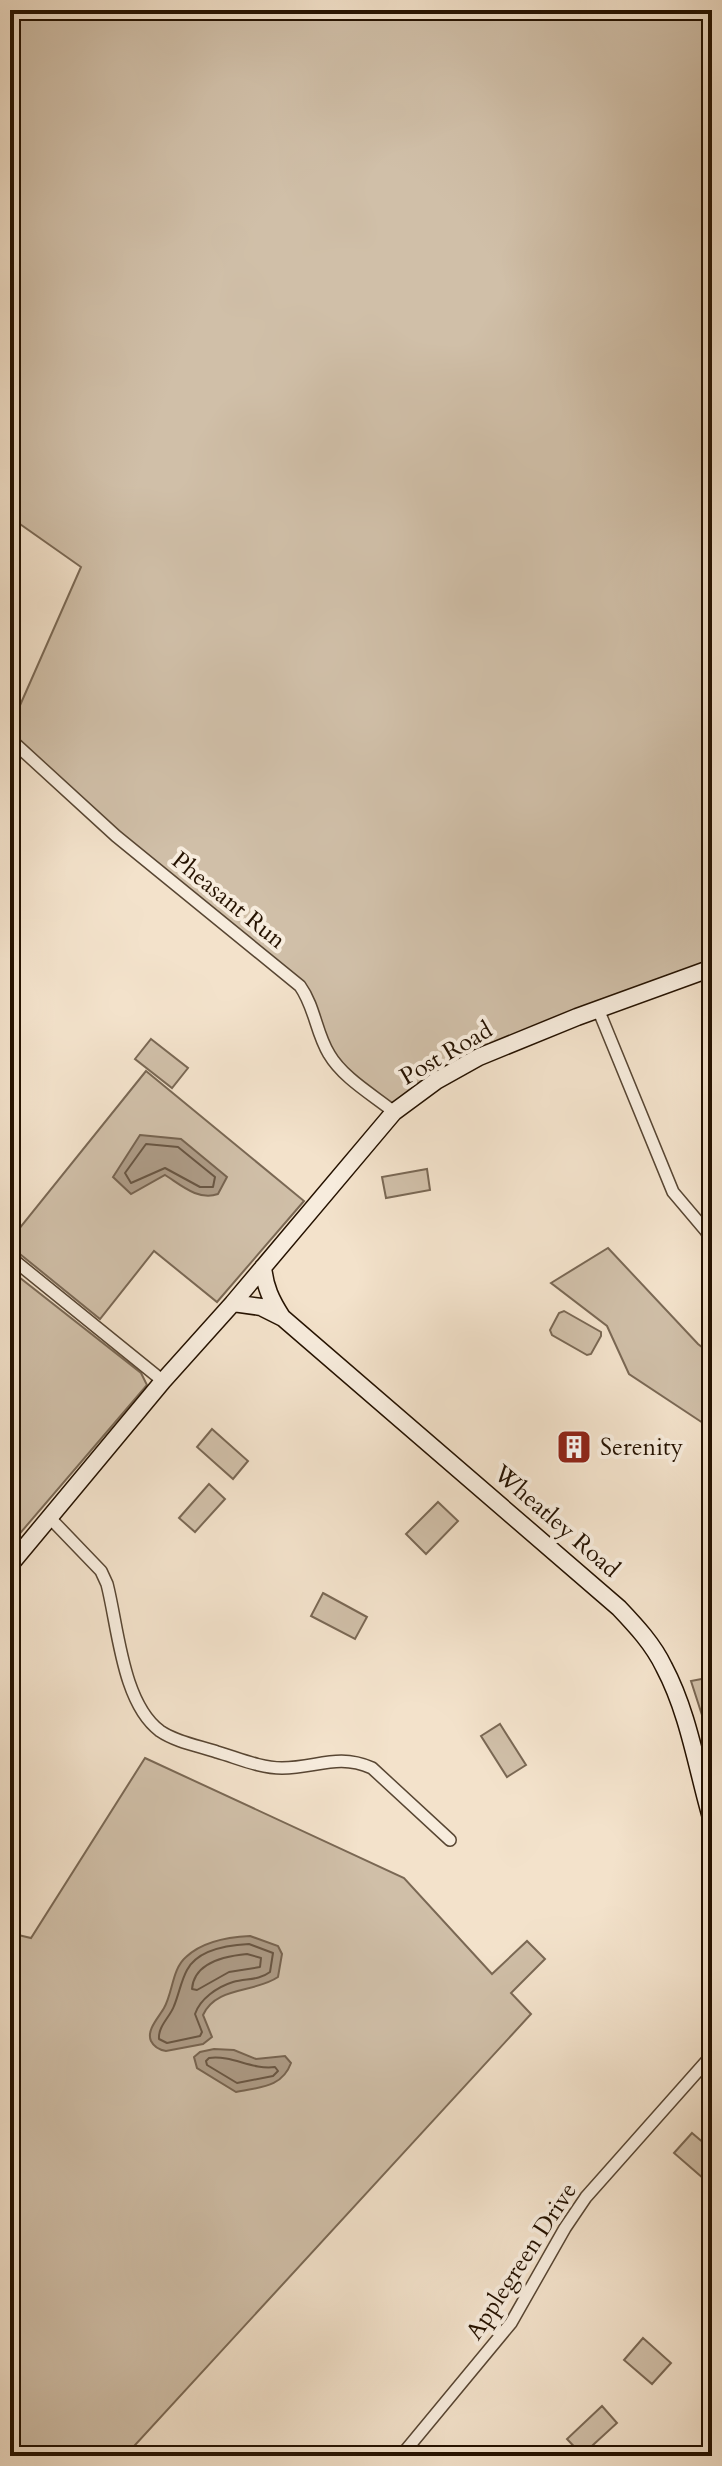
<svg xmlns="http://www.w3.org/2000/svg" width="722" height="2466" font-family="Cardo,serif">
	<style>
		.green { fill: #d0bfa8; stroke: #7a6854; stroke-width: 2 }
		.water { fill: #ad9b86; stroke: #776450; stroke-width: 2 }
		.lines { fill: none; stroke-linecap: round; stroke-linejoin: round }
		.shore { stroke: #695643; stroke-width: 2 }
		.street-casing { stroke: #584633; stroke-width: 14 }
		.secondary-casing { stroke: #251200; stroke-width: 19 }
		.street { stroke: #f7ecdd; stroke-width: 11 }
		.secondary { stroke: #f7ecdd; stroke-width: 16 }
		.labels { text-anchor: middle; stroke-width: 8; stroke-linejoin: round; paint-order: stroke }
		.street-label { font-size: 24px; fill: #251200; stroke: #f7ecdd }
		.poi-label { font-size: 24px; fill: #251200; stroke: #f7ecdd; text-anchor: start }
	</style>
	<rect width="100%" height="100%" fill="#f3e2cb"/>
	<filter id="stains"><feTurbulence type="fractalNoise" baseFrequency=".0025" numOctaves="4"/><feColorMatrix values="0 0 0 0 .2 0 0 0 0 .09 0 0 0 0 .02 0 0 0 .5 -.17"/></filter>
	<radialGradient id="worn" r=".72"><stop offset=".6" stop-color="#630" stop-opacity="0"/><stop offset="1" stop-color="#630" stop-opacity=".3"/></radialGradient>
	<!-- green -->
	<path class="green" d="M 10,10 L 712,10 L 712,166 L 703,165 L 707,212 L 712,216 L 712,968 L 479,1057 L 394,1112 L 330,1057 L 309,999 L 10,739 L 10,728 L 81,567 L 10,517 Z
		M 151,1039 L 188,1068 L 172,1088 L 135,1059 Z
		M 146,1071 L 304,1201 L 217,1302 L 154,1251 L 100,1319 L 10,1246 L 10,1240 Z
		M 427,1169 L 430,1190 L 386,1198 L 382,1177 Z
		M 608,1248 L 698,1344 L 712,1355 L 712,1429 L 629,1374 L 607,1326 L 551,1283 Z
		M 10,1270 L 141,1373 L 147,1385 L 10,1545 Z
		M 564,1311 L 601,1332 L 601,1336 L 591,1354 L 587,1355 L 552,1335 L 550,1330 L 559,1313 Z
		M 212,1429 L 248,1461 L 233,1479 L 197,1447 Z
		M 209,1484 L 225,1499 L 195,1532 L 179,1518 Z
		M 438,1502 L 458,1521 L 426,1554 L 406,1534 Z
		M 323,1593 L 367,1617 L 355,1639 L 311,1616 Z
		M 712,1677 L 712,1746 L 691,1681 Z
		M 500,1724 L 526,1765 L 507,1777 L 481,1736 Z
		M 145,1758 L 404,1878 L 492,1974 L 527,1941 L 545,1959 L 511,1993 L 531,2014 L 125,2456 L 10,2456 L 10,1933 L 31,1938 Z
		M 692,2133 L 712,2150 L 711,2185 L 674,2153 Z
		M 643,2338 L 671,2363 L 652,2384 L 624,2360 Z
		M 602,2406 L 617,2423 L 582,2455 L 567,2439 Z"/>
	<!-- water -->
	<path class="water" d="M 140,1135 L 181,1139 L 227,1177 L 218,1194 C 198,1201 181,1185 165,1175 L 131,1194 L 113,1177 Z
		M 250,1936 L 278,1946 L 282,1954 L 278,1977 C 255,1993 216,1986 203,2015 L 212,2037 L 203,2044 L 166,2051 C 160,2050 154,2047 151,2041 C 146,2030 159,2017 164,2008 C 173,1992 172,1969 186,1957 C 203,1941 228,1937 250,1936 Z
		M 214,2049 L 234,2050 L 256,2059 L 285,2056 L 291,2063 C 282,2088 259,2087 236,2092 L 197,2068 L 194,2057 L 200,2052 Z"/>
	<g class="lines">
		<!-- shore -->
		<path class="shore" d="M 146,1144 L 178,1147 L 215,1177 L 213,1187 L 200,1187 L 165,1168 L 131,1183 L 125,1173 Z
			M 249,1944 L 273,1953 L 270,1972 C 258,1981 246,1978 233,1982 C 217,1987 200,1999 195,2014 L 202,2032 L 200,2036 L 167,2043 L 159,2039 C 158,2026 170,2017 174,2006 C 179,1994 181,1981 187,1970 C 198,1949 229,1945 249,1944 Z
			M 247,1954 L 261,1958 L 260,1967 L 229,1972 L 197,1990 L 192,1989 C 194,1962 225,1956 247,1954 Z
			M 209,2058 C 233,2055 251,2070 275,2067 L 278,2071 L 273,2076 L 237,2083 L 207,2065 L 206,2061 Z"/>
		<defs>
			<path id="street" d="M 10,739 L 116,836 L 300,986 C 315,1007 316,1033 329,1054 C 343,1078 373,1095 394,1112
				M 598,1009 L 673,1192 L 706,1231 L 712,1242
				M 10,1257 L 163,1381
				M 50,1518 L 101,1571 L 107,1584 C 118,1626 122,1703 160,1731 C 176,1742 199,1746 217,1752 C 238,1758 260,1768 282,1768 C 317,1768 337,1753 372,1768 L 450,1840
				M 401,2456 L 511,2323 L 565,2228 L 586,2197 L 712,2055"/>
			<path id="secondary" d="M 263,1267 C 265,1287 271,1300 282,1317
				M 233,1303 L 261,1307 L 283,1318 L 619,1608 C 636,1626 653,1644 664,1667 C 689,1714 697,1770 712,1821
				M 10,1565 L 163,1381 L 233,1303 L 394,1112 L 436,1081 L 479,1057 L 577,1017 L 712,968"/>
		</defs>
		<!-- street casing -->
		<use href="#street" class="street-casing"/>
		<!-- secondary casing -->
		<use href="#secondary" class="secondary-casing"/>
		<!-- street -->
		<use href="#street" class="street"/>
		<!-- secondary -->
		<use href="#secondary" class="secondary"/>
	</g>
	<!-- icons -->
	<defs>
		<symbol id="building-square" viewBox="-11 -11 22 22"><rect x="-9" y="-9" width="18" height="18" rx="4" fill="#8f2418" stroke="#f7ecdd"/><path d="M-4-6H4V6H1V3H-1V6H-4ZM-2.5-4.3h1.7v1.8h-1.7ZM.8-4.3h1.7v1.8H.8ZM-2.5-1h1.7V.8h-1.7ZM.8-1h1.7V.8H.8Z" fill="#fff"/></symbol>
	</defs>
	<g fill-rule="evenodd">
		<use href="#building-square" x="554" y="1427" width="40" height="40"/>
	</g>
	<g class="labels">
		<!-- street labels -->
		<g class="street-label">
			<text transform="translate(229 900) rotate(39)" y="8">Pheasant Run</text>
			<text transform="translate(446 1053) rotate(-30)" y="8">Post Road</text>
			<text transform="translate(557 1521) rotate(41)" y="8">Wheatley Road</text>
			<text transform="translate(521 2261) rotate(-57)" y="8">Applegreen Drive</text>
		</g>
		<!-- poi labels -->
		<g class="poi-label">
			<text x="600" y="1455">Serenity</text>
		</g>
	</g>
	<!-- margin -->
	<rect width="722" height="2466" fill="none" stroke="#f3e2cb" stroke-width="40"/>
	<rect x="12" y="12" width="698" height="2442" fill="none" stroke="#251200" stroke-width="4"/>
	<rect x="20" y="20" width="682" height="2426" fill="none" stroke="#251200" stroke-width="2"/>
	<rect width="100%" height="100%" filter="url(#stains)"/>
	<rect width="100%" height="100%" fill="url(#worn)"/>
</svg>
